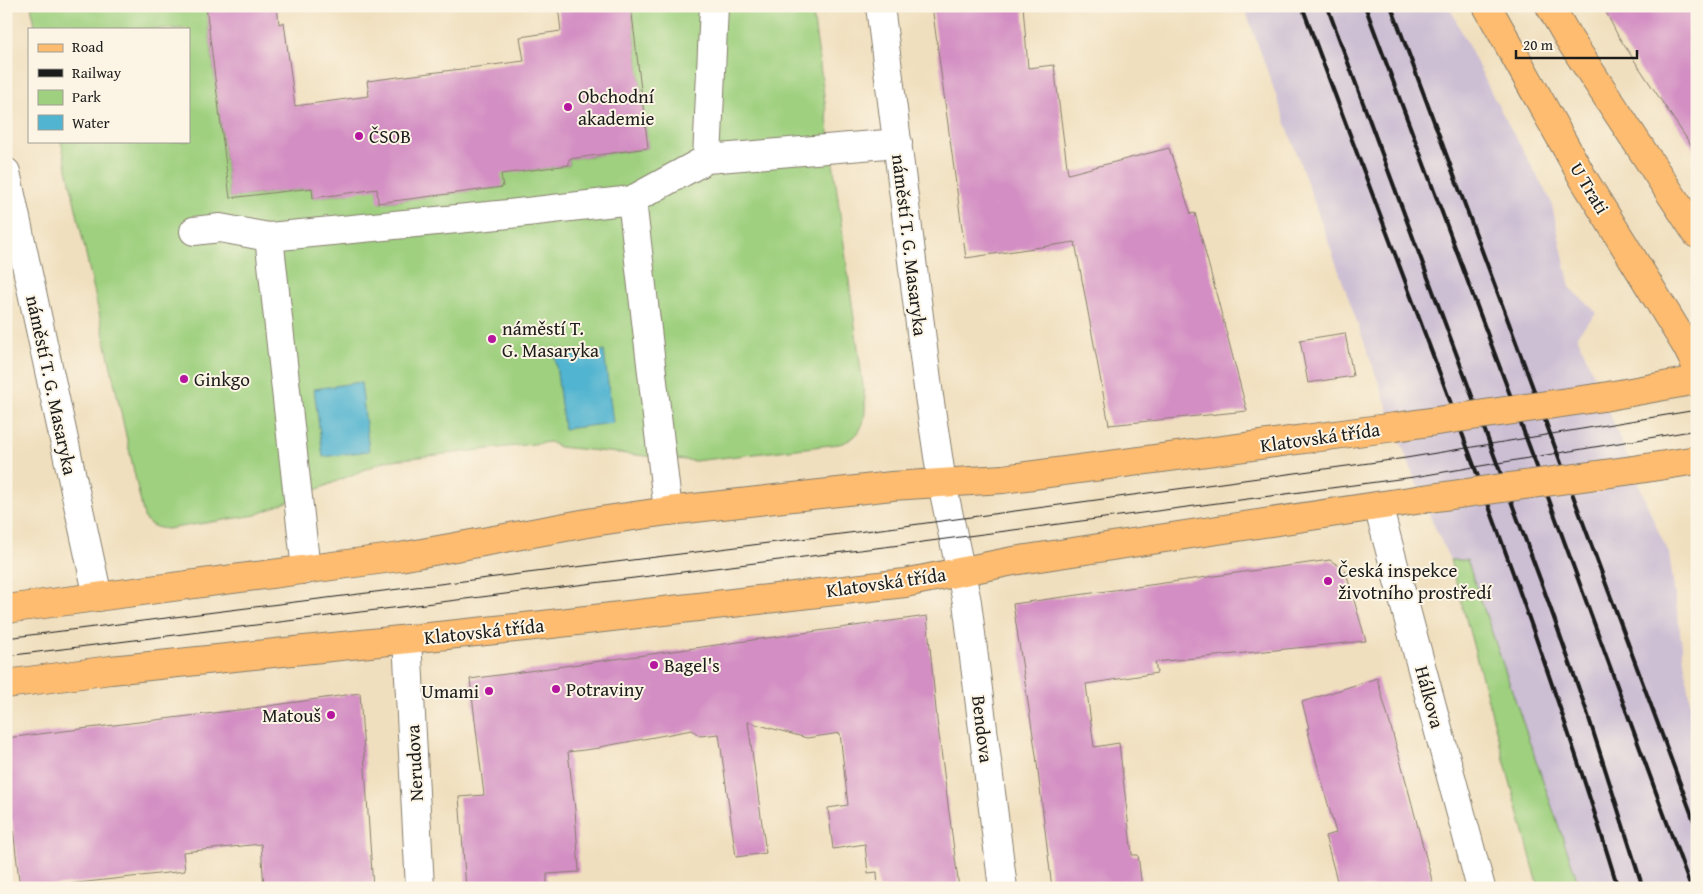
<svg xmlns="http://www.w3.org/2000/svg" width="1703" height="894" font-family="'Gentium Book Plus',serif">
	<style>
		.industrial { fill: #ccbed3 }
		.green { fill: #9fd07f; stroke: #5e764e }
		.water { fill: #51b4d0; stroke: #366876 }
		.building { fill: #d38ec3 }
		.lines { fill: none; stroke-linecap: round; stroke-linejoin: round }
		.minor-casing { stroke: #867e6d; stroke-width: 30 }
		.major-casing { stroke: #867e6d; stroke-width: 30 }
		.minor { stroke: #fff; stroke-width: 28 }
		.major { stroke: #fdbc6f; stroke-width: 28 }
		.tram { stroke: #1c1c1c; stroke-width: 1 }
		.rail { stroke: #1c1c1c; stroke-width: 4 }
		.major-bridge-casing { stroke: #867e6d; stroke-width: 30; stroke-linecap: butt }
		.major-bridge { stroke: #fdbc6f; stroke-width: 28 }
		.poi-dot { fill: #b5179e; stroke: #fcf5e5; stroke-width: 2 }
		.labels { text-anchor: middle; stroke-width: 4; stroke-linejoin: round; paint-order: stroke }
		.poi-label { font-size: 19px; fill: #1c1c1c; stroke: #fcf5e5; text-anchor: start }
		.street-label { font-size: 19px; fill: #1c1c1c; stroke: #fcf5e5 }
	</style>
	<rect width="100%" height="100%" fill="#fcf5e5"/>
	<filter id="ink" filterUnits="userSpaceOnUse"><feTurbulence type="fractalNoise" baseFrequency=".02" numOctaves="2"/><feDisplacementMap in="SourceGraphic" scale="10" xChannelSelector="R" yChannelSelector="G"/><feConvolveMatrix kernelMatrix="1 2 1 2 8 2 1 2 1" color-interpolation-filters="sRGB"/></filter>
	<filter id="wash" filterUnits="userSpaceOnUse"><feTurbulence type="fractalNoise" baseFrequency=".0096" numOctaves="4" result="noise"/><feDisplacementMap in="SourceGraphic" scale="20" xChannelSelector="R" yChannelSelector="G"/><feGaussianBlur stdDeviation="1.12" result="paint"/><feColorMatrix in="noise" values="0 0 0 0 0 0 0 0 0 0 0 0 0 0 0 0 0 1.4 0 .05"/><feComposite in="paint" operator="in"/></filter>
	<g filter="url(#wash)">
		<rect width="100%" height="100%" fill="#f0dfbe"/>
		<!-- industrial -->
		<path class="industrial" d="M 1244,6 L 1449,6 L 1495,100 L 1551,201 L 1570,287 L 1597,313 L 1577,335 L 1659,533 L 1669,553 L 1697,752 L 1697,888 L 1580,888 L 1467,560 L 1450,560 L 1432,521 L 1414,477 L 1387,406 Z"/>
		<!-- green -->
		<path class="green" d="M 31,6 L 206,6 L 230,198 L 312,188 L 313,198 L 348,193 L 376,181 L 379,203 L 502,187 L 499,166 L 533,170 L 569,165 L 569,159 L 648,148 L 631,6 L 812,6 L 865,400 C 866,422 862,438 839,444 L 695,461 L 559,447 L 550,442 L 385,461 L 256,515 L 167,529 C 157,528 149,526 144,517 L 61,141 L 189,141 L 189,29 L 36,29 Z
			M 1450,560 L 1467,560 L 1580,888 L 1539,888 Z"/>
		<!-- water -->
		<path class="water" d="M 604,351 L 613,423 L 564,429 L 555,357 Z
			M 361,382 L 369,451 L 323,457 L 314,389 Z"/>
		<g id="blocks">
			<!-- building -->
			<path class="building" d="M 206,6 L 277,6 L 279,24 L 284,22 L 295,106 L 369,96 L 367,81 L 524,61 L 520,37 L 561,31 L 558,6 L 631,6 L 648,148 L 569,159 L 569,165 L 501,174 L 503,187 L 378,203 L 377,189 L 313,198 L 312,188 L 230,198 Z
				M 932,6 L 1023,6 L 1028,68 L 1054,65 L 1068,174 L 1169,148 L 1191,214 L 1195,213 L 1247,411 L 1109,425 L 1075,242 L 966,258 Z
				M 1603,6 L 1697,6 L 1697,154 L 1618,36 Z
				M 1345,333 L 1353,376 L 1308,383 L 1300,340 Z
				M 1330,560 L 1345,570 L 1366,641 L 1155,662 L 1157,673 L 1086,684 L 1094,747 L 1119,743 L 1132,855 L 1138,855 L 1142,888 L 1052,888 L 1036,755 L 1013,604 Z
				M 927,616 L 937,720 L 959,888 L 878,888 L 877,872 L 868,873 L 865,844 L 833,849 L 828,808 L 848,805 L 840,733 L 807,738 L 748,722 L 766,853 L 736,857 L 719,734 L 700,736 L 692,730 L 600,747 L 600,748 L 568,752 L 575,810 L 579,872 L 547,874 L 547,888 L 466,888 L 459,797 L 484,795 L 470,679 Z
				M 1377,678 L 1403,770 L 1434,888 L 1339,888 L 1325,836 L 1336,833 L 1307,728 L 1309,728 L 1302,702 Z
				M 360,693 L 373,888 L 264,888 L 261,844 L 183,852 L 185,871 L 33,888 L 20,888 L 12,820 L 6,821 L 6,738 L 247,709 Z"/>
		</g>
	</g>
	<g filter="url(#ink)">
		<use href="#blocks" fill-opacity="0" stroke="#867e6d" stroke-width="1"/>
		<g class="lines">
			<defs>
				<path id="minor" d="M 880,6 L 929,396 L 942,483 L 967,602 L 1003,888
					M 707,159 L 714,6
					M 6,172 L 98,597
					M 632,200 L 668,511
					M 194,231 L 220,228 L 269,237 L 509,214 L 632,200 L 707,159 L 898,143
					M 269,237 L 306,570
					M 1378,506 L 1481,888
					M 407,639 L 420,888"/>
				<path id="major" d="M 1487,6 L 1583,178 L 1687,347 L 1697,367
					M 1550,6 L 1569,39 L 1697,234
					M 1603,397 L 1697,380
					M 1633,470 L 1697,460
					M 6,609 L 400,557 L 593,522 L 668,511 L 892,486 L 1003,479 L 1395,427
					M 6,684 L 111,670 L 534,626 L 905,583 L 1013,561 L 1423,499"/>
			</defs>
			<!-- minor casing -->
			<use href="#minor" class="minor-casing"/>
			<!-- major casing -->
			<use href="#major" class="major-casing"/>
			<!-- minor -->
			<use href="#minor" class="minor"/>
			<!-- major -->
			<use href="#major" class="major"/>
			<!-- tram -->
			<path class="tram" d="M 6,638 L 897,527 L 1406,458 L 1697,410
				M 6,656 L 900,545 L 1414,477 L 1697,430"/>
			<!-- rail -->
			<path class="rail" d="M 1302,6 C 1410,299 1527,589 1618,888
				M 1327,6 L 1543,587 L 1586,709 L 1643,888
				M 1365,6 L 1537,467 L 1691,888
				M 1391,6 L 1697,829"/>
			<defs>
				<path id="major-bridge" d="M 1395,427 L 1603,397
					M 1423,499 L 1633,470"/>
			</defs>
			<!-- major-bridge casing -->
			<use href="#major-bridge" class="major-bridge-casing"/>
			<!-- major-bridge -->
			<use href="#major-bridge" class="major-bridge"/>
		</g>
	</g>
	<!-- markers -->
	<g class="poi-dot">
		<circle cx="568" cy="107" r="5"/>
		<circle cx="359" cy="136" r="5"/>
		<circle cx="492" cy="339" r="5"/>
		<circle cx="184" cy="379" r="5"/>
		<circle cx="1328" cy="581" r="5"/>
		<circle cx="654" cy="665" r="5"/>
		<circle cx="556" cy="689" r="5"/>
		<circle cx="489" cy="691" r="5"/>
		<circle cx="331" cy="715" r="5"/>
	</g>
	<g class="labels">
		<!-- poi labels -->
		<g class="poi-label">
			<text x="578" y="103">Obchodní<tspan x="578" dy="22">akademie</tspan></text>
			<text x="369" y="143">ČSOB</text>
			<text x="502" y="335">náměstí T.<tspan x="502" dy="22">G. Masaryka</tspan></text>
			<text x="194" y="386">Ginkgo</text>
			<text x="1338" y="577">Česká inspekce<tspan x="1338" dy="22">životního prostředí</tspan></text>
			<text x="664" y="672">Bagel's</text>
			<text x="566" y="696">Potraviny</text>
			<text x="479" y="698" text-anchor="end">Umami</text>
			<text x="321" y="722" text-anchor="end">Matouš</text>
		</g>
		<!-- street labels -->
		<g class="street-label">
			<text transform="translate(1590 188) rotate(59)" y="7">U Trati</text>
			<text transform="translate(910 245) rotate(83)" y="7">náměstí T. G. Masaryka</text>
			<text transform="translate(52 385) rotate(78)" y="7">náměstí T. G. Masaryka</text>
			<text transform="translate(1320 437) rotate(-8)" y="7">Klatovská třída</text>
			<text transform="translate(886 582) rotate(-8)" y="7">Klatovská třída</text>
			<text transform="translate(484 631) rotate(-6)" y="7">Klatovská třída</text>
			<text transform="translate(1430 697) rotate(75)" y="7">Hálkova</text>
			<text transform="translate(983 729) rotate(83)" y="7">Bendova</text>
			<text transform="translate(414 763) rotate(-93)" y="7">Nerudova</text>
		</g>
	</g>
	<!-- margin -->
	<rect width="1703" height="894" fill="none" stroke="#fcf5e5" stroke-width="25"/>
	<!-- legend -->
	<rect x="28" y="28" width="162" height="115" fill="#fcf5e5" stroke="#a29e95"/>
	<rect x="38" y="44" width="25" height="8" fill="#fdbc6f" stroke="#a29e95"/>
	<text x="72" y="52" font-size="15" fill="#1c1c1c">Road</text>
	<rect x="38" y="69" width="25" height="8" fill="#1c1c1c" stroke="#a29e95"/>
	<text x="72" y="78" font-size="15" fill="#1c1c1c">Railway</text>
	<rect x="38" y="90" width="25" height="15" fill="#9fd07f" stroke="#a29e95"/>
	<text x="72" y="102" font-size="15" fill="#1c1c1c">Park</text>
	<rect x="38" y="115" width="25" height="15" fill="#51b4d0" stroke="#a29e95"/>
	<text x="72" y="128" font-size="15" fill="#1c1c1c">Water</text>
	<!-- scale -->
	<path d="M1516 50v8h121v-8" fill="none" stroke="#1c1c1c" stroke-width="2.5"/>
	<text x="1523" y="50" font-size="15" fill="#1c1c1c" stroke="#fcf5e5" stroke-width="4" paint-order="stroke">20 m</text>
</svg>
